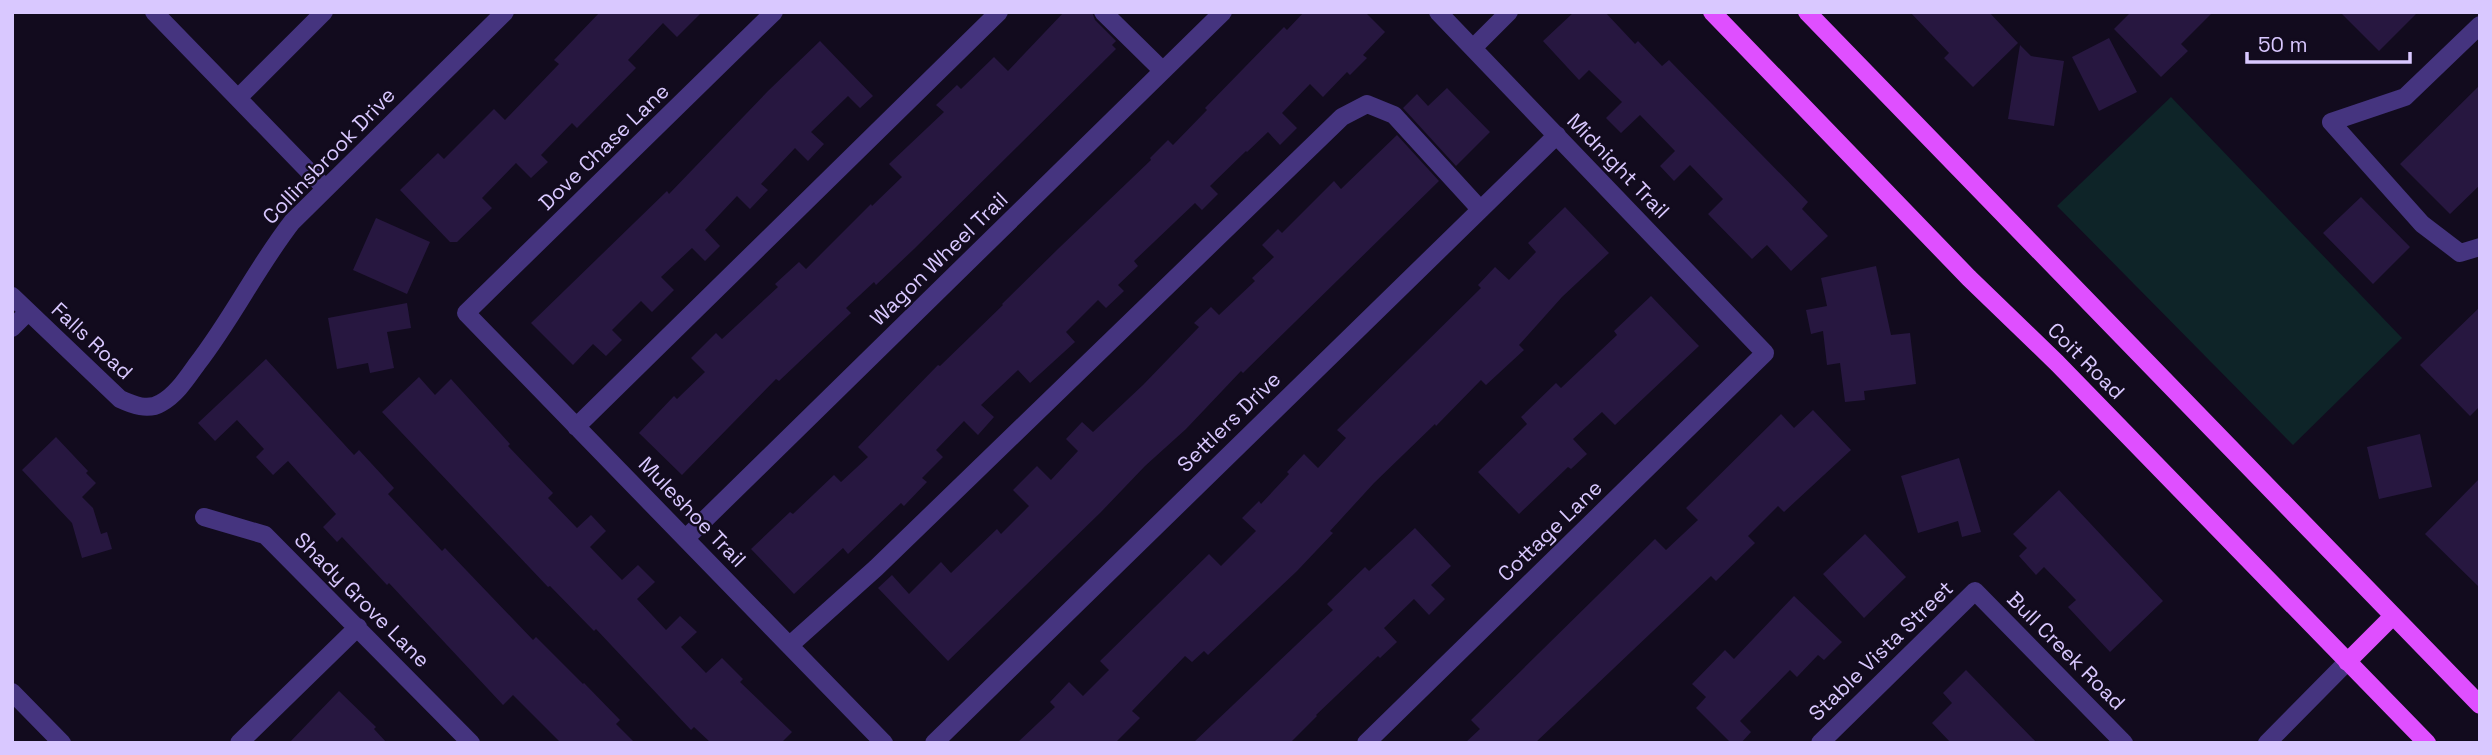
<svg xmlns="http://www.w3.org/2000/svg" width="2492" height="755" font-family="'Space Grotesk',sans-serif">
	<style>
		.grass { fill: #0e2428 }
		.building { fill: #271740 }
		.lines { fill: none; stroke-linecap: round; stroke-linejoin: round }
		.minor { stroke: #45347f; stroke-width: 18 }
		.major { stroke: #df4fff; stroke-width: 18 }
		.labels { text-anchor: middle; stroke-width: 5; stroke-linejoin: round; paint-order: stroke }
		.street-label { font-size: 21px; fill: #d9c8ff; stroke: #120b1e }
	</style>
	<rect width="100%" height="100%" fill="#120b1e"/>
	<!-- grass -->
	<path class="grass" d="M 2171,97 L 2402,338 L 2293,445 L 2057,206 Z"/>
	<!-- building -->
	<path class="building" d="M 600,12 L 702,12 L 677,37 L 663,23 L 628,60 L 636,68 L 577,128 L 572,123 L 541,155 L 548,162 L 531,178 L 516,163 L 482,198 L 492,208 L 457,242 L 450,242 L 400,190 L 438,153 L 444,159 L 494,109 L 505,120 L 559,64 L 554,60 Z
		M 1064,12 L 1092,12 L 1095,20 L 1116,41 L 1112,45 L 1116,49 L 914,249 L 876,285 L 874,282 L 846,308 L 851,313 L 779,381 L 776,379 L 682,475 L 639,433 L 674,396 L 677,399 L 705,372 L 691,358 L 716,333 L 722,339 L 778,287 L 775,284 L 799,262 L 806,269 L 871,204 L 872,206 L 902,177 L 889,164 L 944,112 L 936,105 L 957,85 L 961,89 L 994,57 L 1008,71 Z
		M 1304,12 L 1365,12 L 1385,32 L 1363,55 L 1367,58 L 1350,75 L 1347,72 L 1323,97 L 1310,84 L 1282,113 L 1297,128 L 1280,145 L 1268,132 L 1247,152 L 1246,151 L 1210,186 L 1218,194 L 1202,210 L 1195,203 L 1134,261 L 1138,266 L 1118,285 L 1124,291 L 1106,308 L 1098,300 L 1066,332 L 1075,342 L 1030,383 L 1018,370 L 981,405 L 994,417 L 978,435 L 964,421 L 936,450 L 943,457 L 922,478 L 927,482 L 904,506 L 901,503 L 848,554 L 843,548 L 794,594 L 751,549 L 790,512 L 793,514 L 834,475 L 841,482 L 868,457 L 858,447 L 938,365 L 940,366 L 1003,305 L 1002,304 L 1059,248 L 1151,160 L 1150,158 L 1168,140 L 1173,145 L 1207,110 L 1205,108 L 1284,27 L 1287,30 Z
		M 1574,12 L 1605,12 L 1635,44 L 1638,41 L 1662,66 L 1669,60 L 1808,202 L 1802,209 L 1828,236 L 1791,271 L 1767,245 L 1752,259 L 1708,214 L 1723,199 L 1690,165 L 1674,181 L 1660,166 L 1675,151 L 1640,115 L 1621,133 L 1606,118 L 1622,102 L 1589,70 L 1579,80 L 1543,41 Z
		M 1910,12 L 1989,12 L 2018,43 L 1973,87 L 1944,58 L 1949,53 Z
		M 2131,12 L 2213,12 L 2181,44 L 2188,51 L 2161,77 L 2114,29 Z
		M 2340,12 L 2418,12 L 2379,51 Z
		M 2109,38 L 2137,92 L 2099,111 L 2072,57 Z
		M 820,41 L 873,96 L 860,108 L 848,96 L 811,132 L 824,144 L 808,161 L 795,148 L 761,184 L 768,190 L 750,209 L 737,196 L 705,230 L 720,246 L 705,261 L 692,248 L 661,277 L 674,290 L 652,312 L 641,301 L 612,330 L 622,340 L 606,356 L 593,344 L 573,365 L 531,323 L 667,191 L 669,194 L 768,91 Z
		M 2020,45 L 2031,56 L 2064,61 L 2054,126 L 2008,119 Z
		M 2480,85 L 2480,185 L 2450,214 L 2400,164 Z
		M 1447,88 L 1490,132 L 1456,166 L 1403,108 L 1417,94 L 1428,106 Z
		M 1397,135 L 1439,181 L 1243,373 L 1241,371 L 1186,429 L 1145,466 L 1101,512 L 948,661 L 878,588 L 892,575 L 909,594 L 941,562 L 951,573 L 997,529 L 1001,534 L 1029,506 L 1013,490 L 1037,466 L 1051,480 L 1078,451 L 1066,439 L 1082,422 L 1093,432 L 1143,385 L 1199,327 L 1194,323 L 1211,307 L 1219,315 L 1255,281 L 1252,278 L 1274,257 L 1262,245 L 1278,229 L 1282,233 L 1334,181 L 1341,189 Z
		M 2361,197 L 2410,247 L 2373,284 L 2323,233 Z
		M 1565,207 L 1609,253 L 1562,297 L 1519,345 L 1524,350 L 1486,385 L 1481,380 L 1436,426 L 1435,424 L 1374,483 L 1330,531 L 1333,533 L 1297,571 L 1208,655 L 1204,651 L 1192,662 L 1185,656 L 1132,711 L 1140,718 L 1115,743 L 1017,743 L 1055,707 L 1050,702 L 1069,682 L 1083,696 L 1109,670 L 1100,661 L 1209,554 L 1221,566 L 1256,531 L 1242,518 L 1259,501 L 1261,504 L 1289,474 L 1287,472 L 1304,454 L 1318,468 L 1346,438 L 1337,430 L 1481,288 L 1478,285 L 1495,267 L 1509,280 L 1536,252 L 1528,243 Z
		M 376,218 L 430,242 L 407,294 L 353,270 Z
		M 1876,266 L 1891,335 L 1910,333 L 1916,384 L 1864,391 L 1865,400 L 1845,402 L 1840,363 L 1827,365 L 1823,331 L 1811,334 L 1806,310 L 1827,306 L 1821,278 Z
		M 1651,296 L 1699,346 L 1615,425 L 1602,412 L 1573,439 L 1587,454 L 1571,469 L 1568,467 L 1519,514 L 1478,472 L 1527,424 L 1521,417 L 1556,383 L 1561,388 L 1617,335 L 1614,331 Z
		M 407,303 L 411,328 L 387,332 L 394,368 L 370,373 L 368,363 L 337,369 L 328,318 Z
		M 2480,307 L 2480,406 L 2470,416 L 2420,365 Z
		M 266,359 L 354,455 L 359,450 L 394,488 L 388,494 L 442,551 L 445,548 L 533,640 L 536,637 L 583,684 L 584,683 L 620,720 L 616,724 L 635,743 L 561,743 L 513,695 L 503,705 L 389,583 L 387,585 L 342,537 L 337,542 L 323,527 L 336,514 L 288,461 L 273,475 L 256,457 L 264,449 L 237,420 L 215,441 L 198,423 Z
		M 419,377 L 435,395 L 451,379 L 510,444 L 508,446 L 553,493 L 548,498 L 577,528 L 591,515 L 606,531 L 590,547 L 622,580 L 638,565 L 655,582 L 637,599 L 666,630 L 680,616 L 697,632 L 681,647 L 706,673 L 722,658 L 743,679 L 740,682 L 792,732 L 781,743 L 711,743 L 694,727 L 691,730 L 596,629 L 594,631 L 550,586 L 548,587 L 382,412 Z
		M 1813,410 L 1851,450 L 1784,512 L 1778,506 L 1748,536 L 1755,543 L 1716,581 L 1711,576 L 1535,743 L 1465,743 L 1480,729 L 1471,720 L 1655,539 L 1666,550 L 1698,520 L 1686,508 L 1781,414 L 1794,428 Z
		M 2420,434 L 2432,487 L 2379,499 L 2367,447 Z
		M 56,437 L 88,471 L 86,473 L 96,483 L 82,497 L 93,508 L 101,534 L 107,532 L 112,549 L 82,558 L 72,523 L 22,470 Z
		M 1959,458 L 1981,532 L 1962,537 L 1958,521 L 1918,533 L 1901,476 Z
		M 2480,478 L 2480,588 L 2425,534 Z
		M 2059,490 L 2163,601 L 2110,652 L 2068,607 L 2076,600 L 2044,567 L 2036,575 L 2019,556 L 2027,548 L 2013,534 Z
		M 1415,528 L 1451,566 L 1431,585 L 1445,599 L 1429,615 L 1414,599 L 1384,628 L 1397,642 L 1380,658 L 1378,656 L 1316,715 L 1317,716 L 1290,743 L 1193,743 L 1333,610 L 1327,604 L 1365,567 L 1369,571 Z
		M 1865,534 L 1906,577 L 1864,618 L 1823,574 Z
		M 1794,596 L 1842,642 L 1824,660 L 1818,655 L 1797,677 L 1790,670 L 1740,721 L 1751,732 L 1741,743 L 1731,743 L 1696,708 L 1706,697 L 1692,684 L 1725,650 L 1734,659 Z
		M 1966,670 L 2037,743 L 1951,743 L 1932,723 L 1952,703 L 1943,693 Z
		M 339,691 L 376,727 L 374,729 L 387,743 L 289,743 Z"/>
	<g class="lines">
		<!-- minor -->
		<path class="minor" d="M 154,12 L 325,188
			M 774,12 L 466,313 L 884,743
			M 1103,12 L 1163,71
			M 2480,25 L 2405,97 L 2331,122 L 2422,224 L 2460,253 L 2480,247
			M 1473,48 L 1509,12
			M 238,98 L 324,12
			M 12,296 L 120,399 C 133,405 148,411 161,403 C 176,395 187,378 197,364 C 232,319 257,267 292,222 L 505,12
			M 12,328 L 28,312
			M 576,427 L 999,12
			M 204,517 L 265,535 L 471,743
			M 686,538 L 1223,12
			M 790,645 L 876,568 L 1342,117 L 1367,104 L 1394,115 L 1480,209
			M 12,692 L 62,743
			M 239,743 L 358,627
			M 934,743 L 1557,135
			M 1366,743 L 1765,353 L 1438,12
			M 1820,743 L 1975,591 L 2124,743
			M 2267,743 L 2347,662"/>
		<!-- major -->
		<path class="major" d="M 1712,12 L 1969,278 L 2057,363 L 2427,743
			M 1807,12 L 2480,705
			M 2347,662 L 2393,616"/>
	</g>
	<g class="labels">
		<!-- street labels -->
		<g class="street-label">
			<text transform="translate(604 147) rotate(-44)" y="7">Dove Chase Lane</text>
			<text transform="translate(329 156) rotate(-46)" y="7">Collinsbrook Drive</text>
			<text transform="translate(1618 166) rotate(46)" y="7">Midnight Trail</text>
			<text transform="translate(939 259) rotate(-44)" y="7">Wagon Wheel Trail</text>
			<text transform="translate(92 341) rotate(43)" y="7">Falls Road</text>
			<text transform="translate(2086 361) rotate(45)" y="7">Coit Road</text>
			<text transform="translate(1229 422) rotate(-44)" y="7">Settlers Drive</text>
			<text transform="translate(692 512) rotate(46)" y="7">Muleshoe Trail</text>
			<text transform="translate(1550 531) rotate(-44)" y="7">Cottage Lane</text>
			<text transform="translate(362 600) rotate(45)" y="7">Shady Grove Lane</text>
			<text transform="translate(1881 651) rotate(-44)" y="7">Stable Vista Street</text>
			<text transform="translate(2066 651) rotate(45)" y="7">Bull Creek Road</text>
		</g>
	</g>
	<!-- border -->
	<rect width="2492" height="755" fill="none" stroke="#d9c8ff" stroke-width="28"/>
	<!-- scale -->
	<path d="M2247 52v10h163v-10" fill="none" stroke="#d9c8ff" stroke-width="3.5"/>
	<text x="2258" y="52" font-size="21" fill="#d9c8ff" stroke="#120b1e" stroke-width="5" paint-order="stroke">50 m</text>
</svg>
